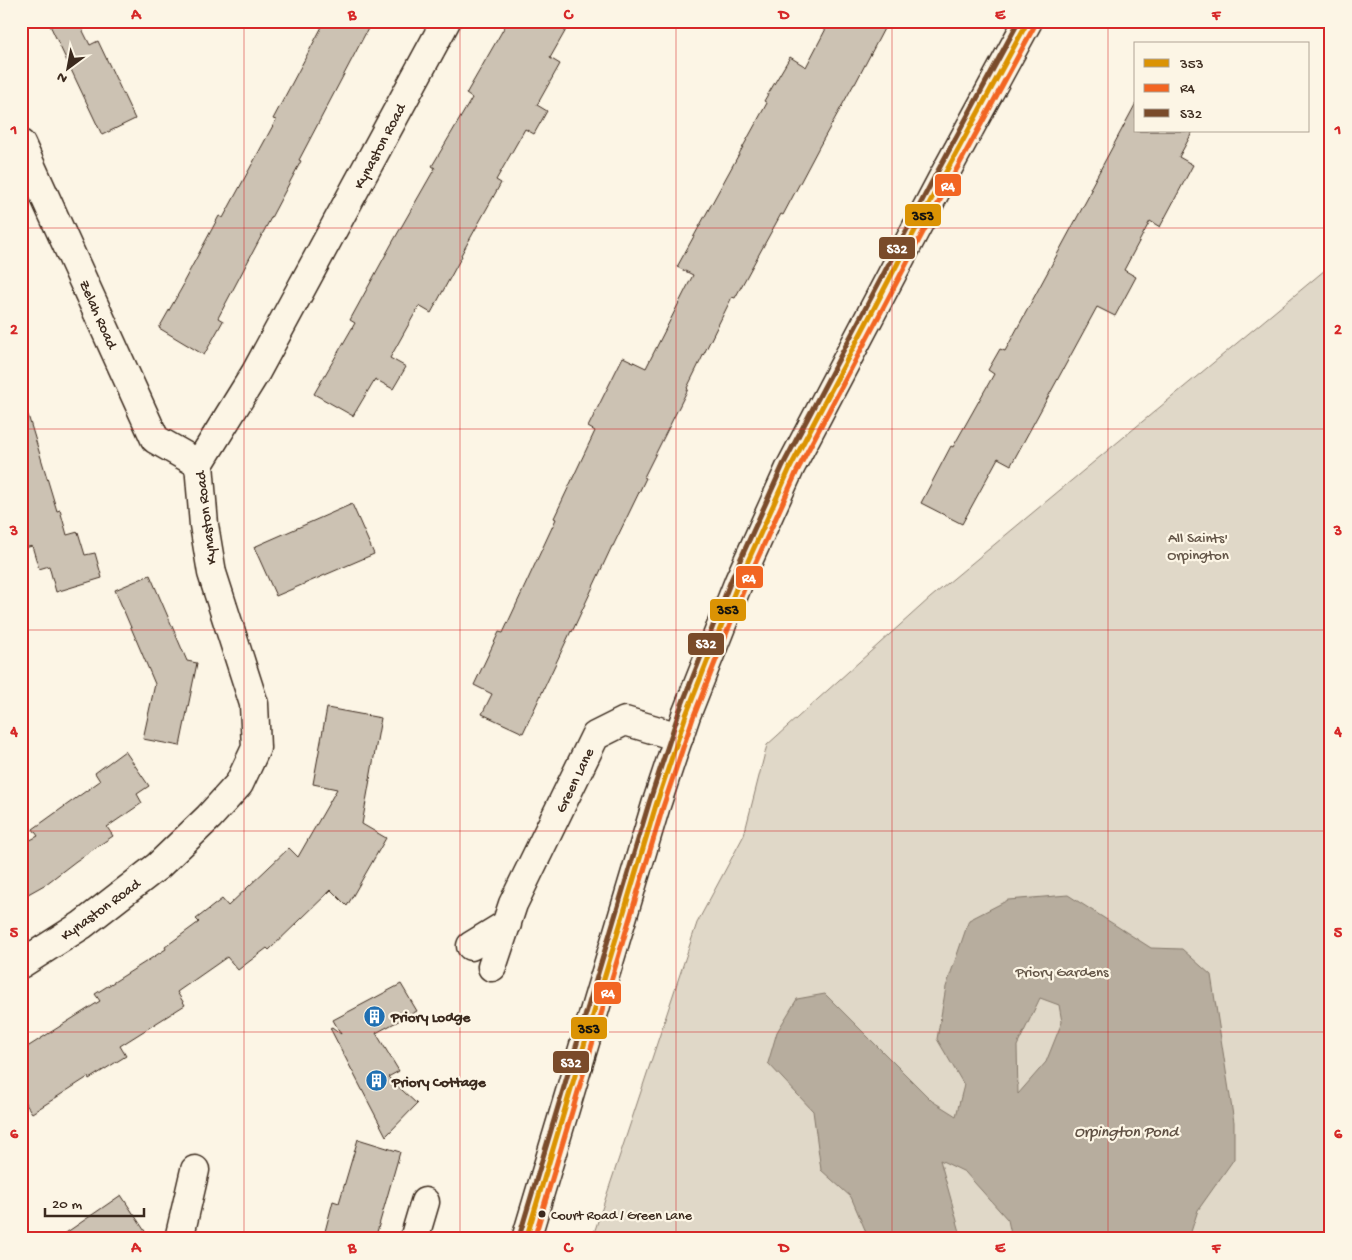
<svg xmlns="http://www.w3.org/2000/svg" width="1352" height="1260" font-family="'Gochi Hand',sans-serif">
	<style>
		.green { fill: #e0d8c8; stroke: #8e8173 }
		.water { fill: #b7ad9e; stroke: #85796b; fill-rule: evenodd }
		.building { fill: #ccc2b3; stroke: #3b2a1e }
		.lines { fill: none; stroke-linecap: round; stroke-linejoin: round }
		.minor-casing { stroke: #3b2a1e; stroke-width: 31 }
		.major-casing { stroke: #3b2a1e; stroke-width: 31 }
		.minor { stroke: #fcf5e5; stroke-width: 28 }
		.major { stroke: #fcf5e5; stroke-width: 28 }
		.bus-1-casing { stroke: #fcf5e5; stroke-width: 9 }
		.bus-2-casing { stroke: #fcf5e5; stroke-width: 9 }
		.bus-3-casing { stroke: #fcf5e5; stroke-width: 9 }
		.bus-1 { stroke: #db9304; stroke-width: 5 }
		.bus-2 { stroke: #f26522; stroke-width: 5 }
		.bus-3 { stroke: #7a4b2a; stroke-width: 5 }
		.grid { fill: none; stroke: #d62828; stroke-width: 1; stroke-opacity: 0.55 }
		.bus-dot { fill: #3b2a1e; stroke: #fcf5e5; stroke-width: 2 }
		.labels { text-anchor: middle; stroke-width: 4.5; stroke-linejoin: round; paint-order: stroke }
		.bus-label { font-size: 14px; fill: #3b2a1e; stroke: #fcf5e5; text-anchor: start }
		.street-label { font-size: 15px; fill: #3b2a1e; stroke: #fcf5e5 }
		.park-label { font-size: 15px; fill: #645648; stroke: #fcf5e5 }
		.poi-label { font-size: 15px; font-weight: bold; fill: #3b2a1e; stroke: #fcf5e5; text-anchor: start }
		.water-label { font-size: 16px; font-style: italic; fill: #605144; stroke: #fcf5e5 }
		.line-badge { stroke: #fcf5e5; stroke-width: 2 }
		.badge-label { font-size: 14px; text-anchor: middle; font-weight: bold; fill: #fff }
		.pale-badge-label { font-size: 14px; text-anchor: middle; font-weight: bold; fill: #111 }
		.neatline { fill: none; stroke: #d62828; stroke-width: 2 }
		.grid-label { font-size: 16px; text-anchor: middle; font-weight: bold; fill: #d62828 }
	</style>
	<rect width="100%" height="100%" fill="#fcf5e5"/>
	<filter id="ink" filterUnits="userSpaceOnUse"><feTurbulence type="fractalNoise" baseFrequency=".02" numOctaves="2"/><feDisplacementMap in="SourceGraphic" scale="10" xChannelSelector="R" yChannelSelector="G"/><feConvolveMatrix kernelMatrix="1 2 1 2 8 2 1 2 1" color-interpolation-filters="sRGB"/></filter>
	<g filter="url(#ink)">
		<!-- green -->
		<path class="green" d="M 1331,265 L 1331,1239 L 592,1239 L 697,923 L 744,835 L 767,745 L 930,598 Z"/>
		<!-- water -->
		<path class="water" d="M 1068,895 L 1151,948 L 1182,949 L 1211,975 L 1234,1122 L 1234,1159 L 1198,1210 L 1190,1235 L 1190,1239 L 1012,1239 L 1008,1220 L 965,1172 L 940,1160 L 962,1239 L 869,1239 L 851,1197 L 821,1170 L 813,1111 L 768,1063 L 777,1032 L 797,999 L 825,994 L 932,1101 L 956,1116 L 964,1085 L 937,1039 L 946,987 L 969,920 L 1008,900 ZM 1040,998 L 1059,1005 L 1062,1022 L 1046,1062 L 1018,1094 L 1017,1046 Z"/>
		<!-- building -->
		<path class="building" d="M 48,21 L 78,21 L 90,45 L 98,41 L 135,119 L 102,135 Z
			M 325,21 L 372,21 L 299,160 L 301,161 L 218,318 L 223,321 L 204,355 L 159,328 L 184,284 L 183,283 L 219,216 L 223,218 L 276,120 L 273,119 Z
			M 508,21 L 571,21 L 550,58 L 560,64 L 537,105 L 547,111 L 534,134 L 525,129 L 496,180 L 501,183 L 461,255 L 462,256 L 431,313 L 419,306 L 390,358 L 406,367 L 393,389 L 375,379 L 353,416 L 314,394 L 355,323 L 350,320 L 391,245 L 435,168 L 432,166 L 472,98 L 466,94 Z
			M 830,21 L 888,21 L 855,84 L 854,84 L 819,147 L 783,215 L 781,214 L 735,298 L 732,297 L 687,388 L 688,389 L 644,477 L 646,478 L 613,546 L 612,546 L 572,632 L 571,631 L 523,733 L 482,714 L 492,694 L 474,685 L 499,632 L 503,633 L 556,519 L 554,518 L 595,431 L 588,427 L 623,357 L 646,368 L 693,275 L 677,267 L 767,103 L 764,101 L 790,57 L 806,67 Z
			M 1136,103 L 1136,131 L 1193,131 L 1179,157 L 1193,165 L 1160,227 L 1150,221 L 1124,270 L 1136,277 L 1115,316 L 1097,307 L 1011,465 L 998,458 L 962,524 L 921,503 L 951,446 L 953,447 L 994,374 L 988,370 L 1000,349 L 1005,351 L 1092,190 L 1090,189 Z
			M 28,415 L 57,511 L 60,510 L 67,535 L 78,532 L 85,555 L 95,553 L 102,578 L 56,592 L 49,566 L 39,569 L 32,546 L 21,549 L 21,416 Z
			M 352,504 L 374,554 L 276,596 L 254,547 Z
			M 150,575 L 187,661 L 197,663 L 180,746 L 143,739 L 155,684 L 115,590 Z
			M 327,708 L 381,718 L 362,824 L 386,838 L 347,906 L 331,890 L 269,950 L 267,948 L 238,970 L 227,957 L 177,992 L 185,1005 L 120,1046 L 126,1056 L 89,1079 L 88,1077 L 32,1113 L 21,1097 L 21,1051 L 100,1001 L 95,994 L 166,949 L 165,947 L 199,922 L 196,919 L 222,899 L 228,906 L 289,848 L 298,857 L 337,789 L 313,784 Z
			M 125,751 L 149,786 L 137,794 L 142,803 L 107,827 L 113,836 L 76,861 L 46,884 L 21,898 L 21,845 L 38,836 L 33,829 L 100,781 L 95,773 Z
			M 401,984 L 417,1011 L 376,1033 L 399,1071 L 388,1077 L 417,1104 L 386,1136 L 330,1028 L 332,1027 L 341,1034 L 333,1020 Z
			M 358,1139 L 400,1152 L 375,1239 L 323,1239 L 333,1201 L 339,1203 Z
			M 121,1195 L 150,1239 L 57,1239 Z"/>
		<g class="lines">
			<defs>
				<path id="minor" d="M 21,144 L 155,439 L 199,464
					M 471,946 L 507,924
					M 21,964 L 82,925 L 158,866 L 209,817 L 239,784 L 256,748 L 254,704 L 212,573 L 204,525 L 199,464 L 256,372 L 446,21
					M 492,967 L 513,904 L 595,736 L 625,721 L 679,737
					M 179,1239 L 195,1170
					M 414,1239 L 425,1202"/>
				<path id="major" d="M 526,1239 L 656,805 L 686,715 L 739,581 L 790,468 L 941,181 L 1028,21"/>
			</defs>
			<!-- minor casing -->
			<use href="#minor" class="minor-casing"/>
			<!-- major casing -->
			<use href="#major" class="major-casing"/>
			<!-- minor -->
			<use href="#minor" class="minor"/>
			<!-- major -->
			<use href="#major" class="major"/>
			<defs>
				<path id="bus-1" d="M 526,1239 L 656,805 L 686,715 L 739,581 L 790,468 L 941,181 L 1028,21"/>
				<path id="bus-2" d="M 534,1239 L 663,807 L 693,718 L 746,584 L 797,471 L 948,185 L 1035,25"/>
				<path id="bus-3" d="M 519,1237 L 649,803 L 679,712 L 732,578 L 783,465 L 934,178 L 1019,21"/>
			</defs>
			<!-- bus-1 casing -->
			<use href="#bus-1" class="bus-1-casing"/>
			<!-- bus-2 casing -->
			<use href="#bus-2" class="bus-2-casing"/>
			<!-- bus-3 casing -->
			<use href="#bus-3" class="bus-3-casing"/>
			<!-- bus-1 -->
			<use href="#bus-1" class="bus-1"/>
			<!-- bus-2 -->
			<use href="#bus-2" class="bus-2"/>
			<!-- bus-3 -->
			<use href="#bus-3" class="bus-3"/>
		</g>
	</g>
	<!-- grid -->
	<path class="grid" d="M 244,21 L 244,1239M 460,21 L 460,1239M 676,21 L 676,1239M 892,21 L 892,1239M 1108,21 L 1108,1239M 21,228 L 1331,228M 21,429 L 1331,429M 21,630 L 1331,630M 21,831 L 1331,831M 21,1032 L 1331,1032"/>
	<!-- icons -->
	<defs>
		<symbol id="building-disc" viewBox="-11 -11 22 22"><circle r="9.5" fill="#1f6fb2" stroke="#fcf5e5"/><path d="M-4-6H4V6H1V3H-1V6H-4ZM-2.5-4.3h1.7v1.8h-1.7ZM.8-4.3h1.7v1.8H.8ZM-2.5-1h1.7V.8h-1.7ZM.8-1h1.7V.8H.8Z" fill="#fff"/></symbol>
	</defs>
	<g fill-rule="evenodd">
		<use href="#building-disc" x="362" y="1004" width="25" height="25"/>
		<use href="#building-disc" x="364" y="1068" width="25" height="25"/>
	</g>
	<!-- markers -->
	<circle class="bus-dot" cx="542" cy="1214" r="4.5"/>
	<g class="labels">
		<!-- bus labels -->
		<g class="bus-label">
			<text x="551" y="1219">Court Road / Green Lane</text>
		</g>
		<!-- street labels -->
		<g class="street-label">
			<text transform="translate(379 146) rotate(-62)" y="5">Kynaston Road</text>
			<text transform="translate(99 314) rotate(66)" y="5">Zelah Road</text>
			<text transform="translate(205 518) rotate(-97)" y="5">Kynaston Road</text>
			<text transform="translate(574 780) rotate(-64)" y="5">Green Lane</text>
			<text transform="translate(100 909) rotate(-36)" y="5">Kynaston Road</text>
		</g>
		<!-- park labels -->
		<g class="park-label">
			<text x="1198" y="542">All Saints'<tspan x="1198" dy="17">Orpington</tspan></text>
			<text x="1062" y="976">Priory Gardens</text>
		</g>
		<!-- poi labels -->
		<g class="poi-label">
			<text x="391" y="1021">Priory Lodge</text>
			<text x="392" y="1086">Priory Cottage</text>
		</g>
		<!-- water labels -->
		<g class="water-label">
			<text x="1126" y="1136">Orpington Pond</text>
		</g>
	</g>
	<g class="line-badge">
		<rect x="934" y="173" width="28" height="24" rx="5" fill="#f26522"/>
		<rect x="904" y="203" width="38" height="24" rx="5" fill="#db9304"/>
		<rect x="878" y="236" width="38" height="24" rx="5" fill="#7a4b2a"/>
		<rect x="735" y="565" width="29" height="24" rx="5" fill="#f26522"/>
		<rect x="709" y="598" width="38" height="24" rx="5" fill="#db9304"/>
		<rect x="687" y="632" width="38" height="24" rx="5" fill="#7a4b2a"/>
		<rect x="593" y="981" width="29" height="24" rx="5" fill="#f26522"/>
		<rect x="570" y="1016" width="38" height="24" rx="5" fill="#db9304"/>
		<rect x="552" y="1050" width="38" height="24" rx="5" fill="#7a4b2a"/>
	</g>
	<g class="badge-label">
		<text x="948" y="190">R4</text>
		<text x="897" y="253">S32</text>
		<text x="749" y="582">R4</text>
		<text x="706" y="648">S32</text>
		<text x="608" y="997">R4</text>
		<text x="571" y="1067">S32</text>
	</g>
	<g class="pale-badge-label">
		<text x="923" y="220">353</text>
		<text x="728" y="614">353</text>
		<text x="589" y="1033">353</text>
	</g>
	<!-- margin -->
	<rect width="1352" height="1260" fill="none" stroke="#fcf5e5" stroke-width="55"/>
	<!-- legend -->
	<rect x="1134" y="42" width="175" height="90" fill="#fcf5e5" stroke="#afa495"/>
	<rect x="1144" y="59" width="25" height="8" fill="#db9304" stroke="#afa495"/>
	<text x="1180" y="68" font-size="15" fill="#3b2a1e">353</text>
	<rect x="1144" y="84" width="25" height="8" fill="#f26522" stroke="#afa495"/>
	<text x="1180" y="92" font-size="15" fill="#3b2a1e">R4</text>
	<rect x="1144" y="109" width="25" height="8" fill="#7a4b2a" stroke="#afa495"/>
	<text x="1180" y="118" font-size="15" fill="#3b2a1e">S32</text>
	<!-- north arrow -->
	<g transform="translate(68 68) rotate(212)" stroke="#fcf5e5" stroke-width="4" paint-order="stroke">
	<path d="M0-4L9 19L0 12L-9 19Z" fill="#3b2a1e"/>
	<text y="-8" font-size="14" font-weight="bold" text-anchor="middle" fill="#3b2a1e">N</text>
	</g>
	<!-- scale -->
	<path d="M45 1208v8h99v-8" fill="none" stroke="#3b2a1e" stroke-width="2.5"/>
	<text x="52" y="1208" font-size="15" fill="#3b2a1e" stroke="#fcf5e5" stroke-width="4" paint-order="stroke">20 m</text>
	<rect x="28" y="28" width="1296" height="1204" class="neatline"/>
	<g class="grid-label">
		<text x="136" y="19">A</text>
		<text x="352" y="19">B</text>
		<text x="568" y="19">C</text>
		<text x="784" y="19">D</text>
		<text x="1000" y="19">E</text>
		<text x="1216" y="19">F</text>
		<text x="14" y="134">1</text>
		<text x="1338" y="134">1</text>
		<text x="14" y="334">2</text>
		<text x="1338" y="334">2</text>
		<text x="14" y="535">3</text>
		<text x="1338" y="535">3</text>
		<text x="14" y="736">4</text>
		<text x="1338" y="736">4</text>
		<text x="14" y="937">5</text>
		<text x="1338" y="937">5</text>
		<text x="14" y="1138">6</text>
		<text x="1338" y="1138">6</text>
		<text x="136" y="1252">A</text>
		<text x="352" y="1252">B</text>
		<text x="568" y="1252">C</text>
		<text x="784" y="1252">D</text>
		<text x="1000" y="1252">E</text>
		<text x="1216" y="1252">F</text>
	</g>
</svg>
